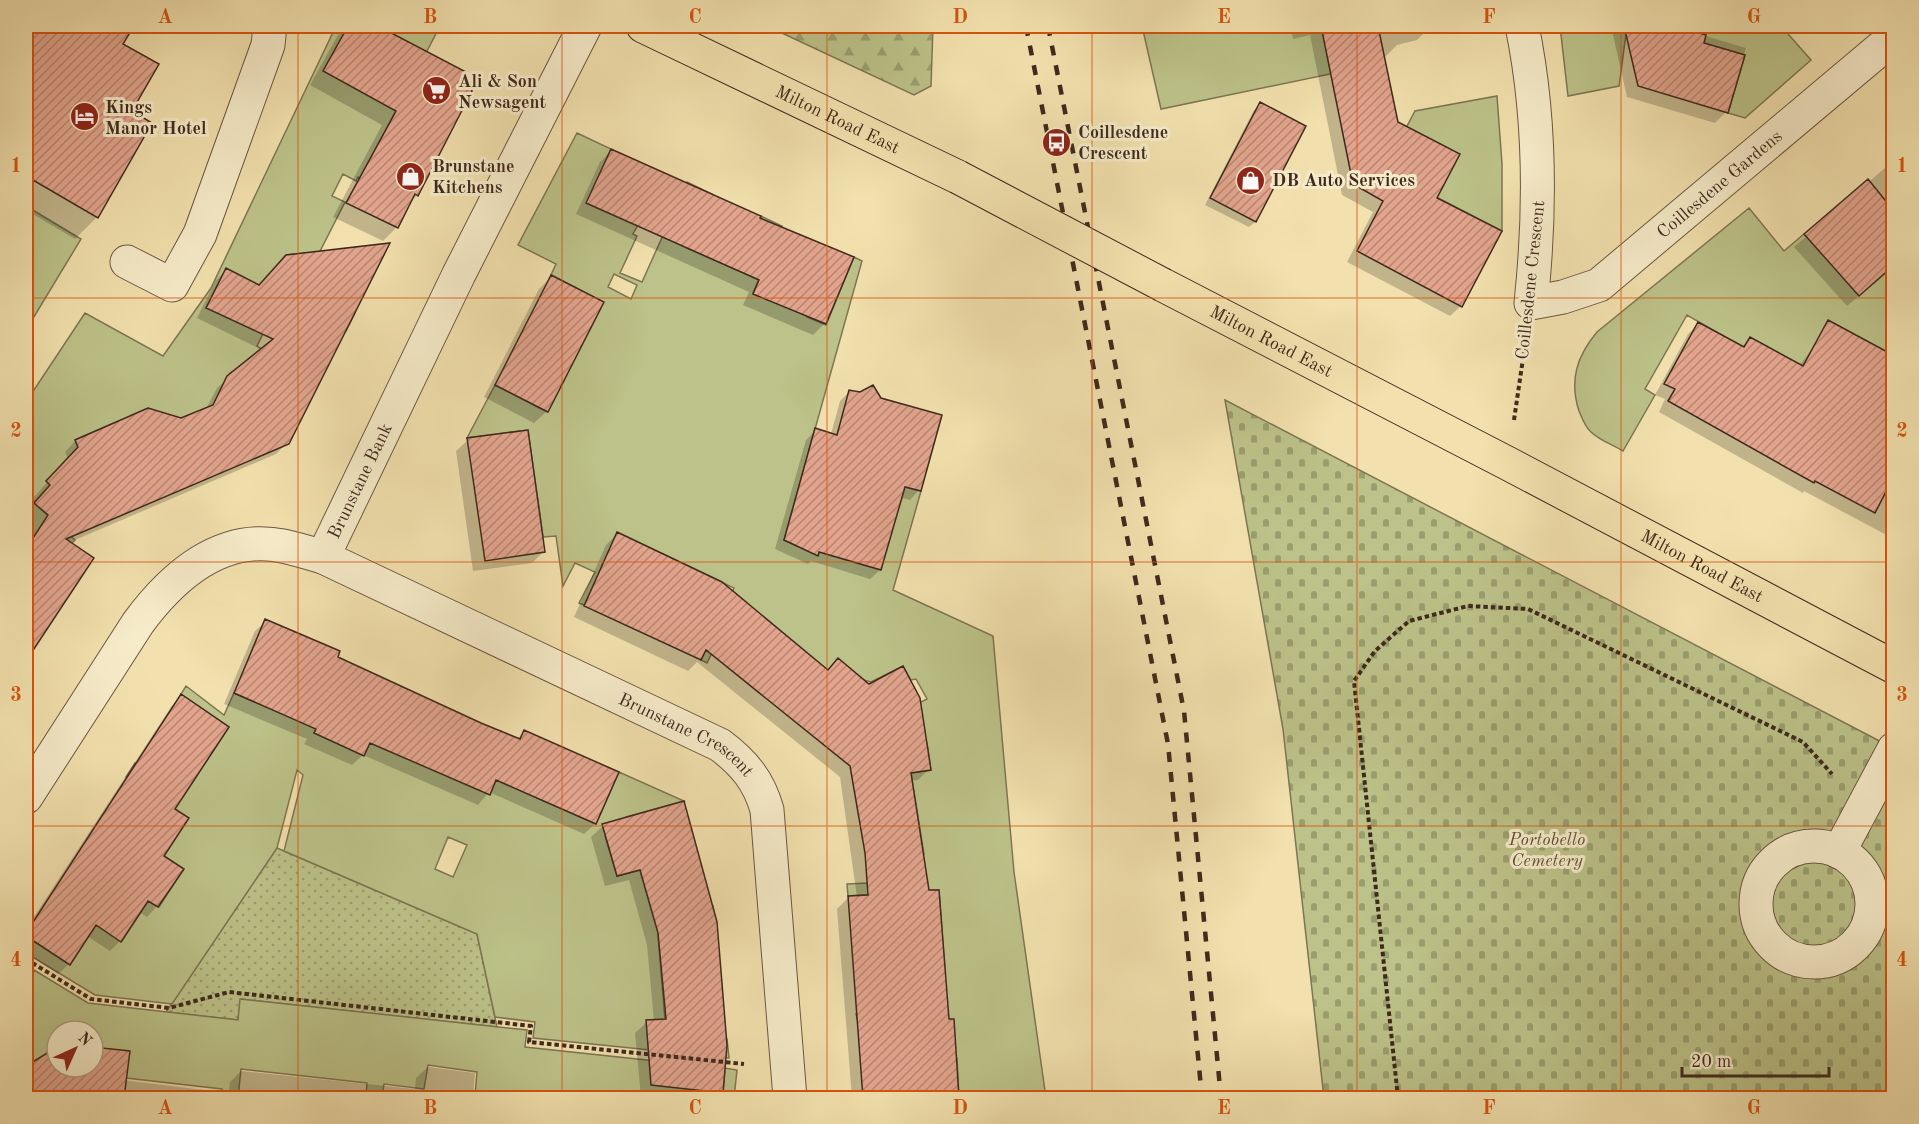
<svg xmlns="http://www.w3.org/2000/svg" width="1919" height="1124" font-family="'Old Standard TT',serif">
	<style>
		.grass { fill: url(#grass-dots); stroke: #7e7653; stroke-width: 1.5 }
		.forest { fill: url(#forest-firs); stroke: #7e7653; stroke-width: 1.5 }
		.cemetery { fill: url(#cemetery-stones); stroke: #7e7653; stroke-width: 1.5 }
		.garden { fill: #bcc289; stroke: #7e7653; stroke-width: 1.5; fill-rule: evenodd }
		.shadow { fill: #0003 }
		.building { fill: url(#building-hatch); stroke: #3f291d; stroke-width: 1.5 }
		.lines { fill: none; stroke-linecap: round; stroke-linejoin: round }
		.minor-casing { stroke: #6c5741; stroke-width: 35 }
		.major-casing { stroke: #3f291d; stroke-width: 35 }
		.path { stroke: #3f291d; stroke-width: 4; stroke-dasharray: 4.5 3; stroke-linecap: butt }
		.minor { stroke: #f7ecca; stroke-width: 33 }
		.major { stroke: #f2e1ae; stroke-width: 33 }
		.rail { stroke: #3f291d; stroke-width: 4.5; stroke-dasharray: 10 10; stroke-linecap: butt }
		.major-bridge-casing { stroke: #3f291d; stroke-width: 35; stroke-linecap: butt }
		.major-bridge { stroke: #f2e1ae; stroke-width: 33 }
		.grid { fill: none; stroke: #d7540e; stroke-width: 1.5; stroke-opacity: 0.55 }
		.labels { text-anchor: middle; stroke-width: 6; stroke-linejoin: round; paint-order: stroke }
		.poi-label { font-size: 18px; font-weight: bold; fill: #3f291d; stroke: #f7ecca; text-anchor: start }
		.street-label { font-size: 18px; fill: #3f291d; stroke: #f7ecca }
		.park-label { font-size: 18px; font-style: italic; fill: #5e4f38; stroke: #f7ecca }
		.neatline { fill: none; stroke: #d7540e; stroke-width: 2 }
		.grid-label { font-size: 20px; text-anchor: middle; font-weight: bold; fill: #d7540e }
	</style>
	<defs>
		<pattern id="grass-dots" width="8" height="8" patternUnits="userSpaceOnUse" patternTransform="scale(1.5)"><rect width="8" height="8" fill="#bcc289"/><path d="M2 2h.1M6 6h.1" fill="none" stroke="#9a9e6f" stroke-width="1.8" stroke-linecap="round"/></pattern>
		<pattern id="forest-firs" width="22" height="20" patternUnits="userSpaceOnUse" patternTransform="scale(1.5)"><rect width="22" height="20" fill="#bcc289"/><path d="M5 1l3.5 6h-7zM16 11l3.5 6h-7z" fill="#9a9e6f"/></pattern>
		<pattern id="cemetery-stones" width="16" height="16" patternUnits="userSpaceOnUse" patternTransform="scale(1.5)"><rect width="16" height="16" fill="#bcc289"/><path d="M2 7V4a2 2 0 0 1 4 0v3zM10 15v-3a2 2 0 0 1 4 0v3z" fill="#9a9e6f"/></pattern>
		<pattern id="building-hatch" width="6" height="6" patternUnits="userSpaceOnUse" patternTransform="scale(1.5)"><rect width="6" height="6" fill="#e2a48d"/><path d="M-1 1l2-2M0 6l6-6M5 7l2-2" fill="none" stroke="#b98673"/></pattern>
	</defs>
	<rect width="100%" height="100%" fill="#f2e1ae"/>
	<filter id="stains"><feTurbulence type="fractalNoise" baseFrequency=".00333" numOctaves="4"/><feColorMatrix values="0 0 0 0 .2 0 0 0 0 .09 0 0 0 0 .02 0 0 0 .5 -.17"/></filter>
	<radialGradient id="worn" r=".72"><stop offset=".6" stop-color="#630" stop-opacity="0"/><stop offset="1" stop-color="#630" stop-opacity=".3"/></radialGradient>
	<!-- grass -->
	<path class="grass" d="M 277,848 L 477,934 L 497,1027 L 241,999 L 238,1020 L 166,1012 Z"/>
	<!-- forest -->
	<path class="forest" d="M 767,26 L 933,26 L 931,86 L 914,95 Z"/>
	<!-- cemetery -->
	<path class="cemetery" d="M 1225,400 L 1893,748 L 1893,1098 L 1324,1098 L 1283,729 Z"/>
	<!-- garden -->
	<path class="garden" d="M 336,26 L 440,26 L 366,168 L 410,203 L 358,177 L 356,181 L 343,174 L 332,196 L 345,202 L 313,265 L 293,254 L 286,255 L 280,262 L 279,271 L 302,287 L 355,313 L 346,331 L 295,305 L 279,301 L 257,346 L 269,354 L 230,373 L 221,389 L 222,397 L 242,408 L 160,427 L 153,410 L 148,408 L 132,415 L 130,420 L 114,423 L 75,440 L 83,460 L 79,484 L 60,467 L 46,481 L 50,485 L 34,503 L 75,540 L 72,543 L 43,523 L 26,549 L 26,402 L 85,313 L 163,356 L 211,288 Z
		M 1142,26 L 1303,26 L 1304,30 L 1321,26 L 1349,26 L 1359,68 L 1161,109 Z
		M 1560,26 L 1624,26 L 1626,34 L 1619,86 L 1568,96 Z
		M 1646,26 L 1781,26 L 1811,60 L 1745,118 L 1728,113 L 1745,55 L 1704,43 L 1706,34 L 1690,30 L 1687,38 L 1647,29 Z
		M 1497,96 L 1502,164 L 1502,231 L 1384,170 L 1415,111 Z
		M 577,133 L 611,149 L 587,203 L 638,225 L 633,234 L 637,236 L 620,273 L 642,282 L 687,182 L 712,194 L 687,248 L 737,270 L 761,216 L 782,226 L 753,293 L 812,304 L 807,317 L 826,325 L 854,257 L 862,261 L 784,540 L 818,555 L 825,533 L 884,481 L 921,491 L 893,590 L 993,636 L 1014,872 L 1046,1098 L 959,1098 L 957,1058 L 920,1061 L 858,1022 L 856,1014 L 916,1009 L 945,972 L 939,890 L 848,896 L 847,884 L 869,883 L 866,863 L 924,854 L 911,773 L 931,770 L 927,743 L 890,718 L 927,699 L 916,679 L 911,680 L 903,666 L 871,682 L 828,670 L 712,653 L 707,663 L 701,660 L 734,588 L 686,565 L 591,608 L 579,603 L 595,572 L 575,563 L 563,586 L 556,536 L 543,537 L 528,430 L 467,438 L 495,385 L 547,412 L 603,302 L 551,275 L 556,264 L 518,245 ZM 614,274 L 637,285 L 631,299 L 608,287 Z
		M 26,206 L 81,239 L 26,330 Z
		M 1749,208 L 1784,251 L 1804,234 L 1874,283 L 1893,266 L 1893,414 L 1885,429 L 1687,315 L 1645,389 L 1655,395 L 1623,451 C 1613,445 1599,440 1591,432 C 1585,427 1582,418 1579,411 C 1569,380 1577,356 1597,332 Z
		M 186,686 L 224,715 L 234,693 L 266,707 L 326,706 L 314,733 L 363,755 L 370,743 L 441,705 L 461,714 L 437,769 L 501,731 L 501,782 L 596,824 L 619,772 L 684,801 L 626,817 L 605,836 L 617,876 L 640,870 L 655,922 L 713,906 L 717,929 L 658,935 L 667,1044 L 727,1039 L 729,1058 L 533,1038 L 535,1022 L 495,1017 L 477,934 L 284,851 L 303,775 L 297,770 L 277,848 L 172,1004 L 95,995 L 26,953 L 26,936 L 70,965 L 96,925 L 122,941 L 148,901 L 159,907 L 183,870 L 164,856 L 188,818 L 126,777 L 135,763 L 184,795 L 229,727 L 181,694 ZM 448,837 L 467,845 L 453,877 L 435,869 Z
		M 34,970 L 88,1003 L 238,1020 L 240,999 L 527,1030 L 525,1047 L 684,1064 L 723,1093 L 725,1068 L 737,1070 L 734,1098 L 509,1098 L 475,1095 L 477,1072 L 428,1065 L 424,1089 L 384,1084 L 382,1098 L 366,1098 L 367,1083 L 241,1069 L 238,1098 L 221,1098 L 222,1089 L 126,1078 L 97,1048 L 92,1098 L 77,1098 L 81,1067 L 93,1067 L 93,1031 L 57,1031 L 57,1047 L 48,1069 L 26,1067 L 26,983 Z"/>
	<!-- shadow -->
	<path class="shadow" d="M 26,26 L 132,26 L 121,45 L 130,112 L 97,217 L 75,239 L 26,210 Z
		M 347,26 L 374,26 L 465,73 L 417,195 L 409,204 L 397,227 L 383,241 L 333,217 L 382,125 L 310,85 L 338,35 Z
		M 1290,26 L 1427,26 L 1428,29 L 1417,40 L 1397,45 L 1384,58 L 1397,123 L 1435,198 L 1461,306 L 1450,316 L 1347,262 L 1373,212 L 1342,195 L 1310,35 L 1293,39 Z
		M 1611,26 L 1691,26 L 1692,32 L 1746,48 L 1726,112 L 1715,123 L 1627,97 Z
		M 1260,104 L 1304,127 L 1255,222 L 1249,227 L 1205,205 L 1254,110 Z
		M 611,151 L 825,323 L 813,335 L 743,305 L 749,292 L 576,214 L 600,162 Z
		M 1894,160 L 1894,266 L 1847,306 L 1794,247 Z
		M 276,267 L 287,443 L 276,454 L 68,543 L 92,559 L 26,658 L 26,506 L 68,459 L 65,452 L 75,441 L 148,410 L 181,420 L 206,409 L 217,388 L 262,350 L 197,318 L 216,280 L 227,270 L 259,286 Z
		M 551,277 L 547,411 L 534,423 L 484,397 L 539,289 Z
		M 1699,324 L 1742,347 L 1750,339 L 1799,366 L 1815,345 L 1894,387 L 1894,539 L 1804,491 L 1803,493 L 1659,412 L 1665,399 L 1655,395 L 1688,334 Z
		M 850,391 L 919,490 L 910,500 L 902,498 L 880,570 L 870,579 L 811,561 L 808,564 L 775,549 L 806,440 L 816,430 L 831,434 L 840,401 Z
		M 468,440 L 544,551 L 532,563 L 473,571 L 456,451 Z
		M 617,534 L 929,769 L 918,780 L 911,781 L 948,1021 L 953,1020 L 958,1098 L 852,1098 L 837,909 L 848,898 L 857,897 L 840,777 L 697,662 L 688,671 L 574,617 L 606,545 Z
		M 266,621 L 336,658 L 516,740 L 524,732 L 595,824 L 584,834 L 489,792 L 478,805 L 363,755 L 352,765 L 304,744 L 307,739 L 224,704 L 255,631 Z
		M 181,696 L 173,809 L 162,857 L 157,906 L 147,917 L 139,912 L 120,941 L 110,951 L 87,936 L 69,964 L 58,974 L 26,953 L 26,929 L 171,707 Z
		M 683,802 L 726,1045 L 721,1098 L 641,1098 L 635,1033 L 647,1022 L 654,1021 L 647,945 L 629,880 L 605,886 L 591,837 L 603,826 Z
		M 1894,838 L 1894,856 L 1886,852 Z
		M 428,1067 L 475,1073 L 473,1096 L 498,1098 L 228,1098 L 230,1082 L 241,1071 L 415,1089 L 416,1078 Z
		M 26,1068 L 220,1092 L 219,1098 L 26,1098 Z"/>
	<!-- building -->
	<path class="building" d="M 26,26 L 134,26 L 123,44 L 159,64 L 132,111 L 152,123 L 98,218 L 26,176 Z
		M 348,26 L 378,26 L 466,72 L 472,91 L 418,196 L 415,194 L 398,228 L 346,203 L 396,111 L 323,71 Z
		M 1321,26 L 1378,26 L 1398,122 L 1460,154 L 1437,198 L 1502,231 L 1462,307 L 1357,251 L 1383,201 L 1353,184 Z
		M 1624,26 L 1676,26 L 1706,35 L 1704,43 L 1745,55 L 1728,113 L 1638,86 Z
		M 1260,102 L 1306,126 L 1256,222 L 1210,198 Z
		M 611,149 L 761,216 L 760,218 L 854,257 L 826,324 L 753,294 L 759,280 L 586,203 Z
		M 1868,179 L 1893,210 L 1893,266 L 1859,296 L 1804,234 Z
		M 390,243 L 289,444 L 66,539 L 94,558 L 26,661 L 26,549 L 48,515 L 34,503 L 50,485 L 46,481 L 78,447 L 75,440 L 148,408 L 181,418 L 213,405 L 227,376 L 273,339 L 206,308 L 226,268 L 259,285 L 286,255 Z
		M 551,275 L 604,302 L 548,412 L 495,385 Z
		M 1828,320 L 1893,355 L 1893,478 L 1875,513 L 1815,481 L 1814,483 L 1668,401 L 1675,389 L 1664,384 L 1698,322 L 1744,347 L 1750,337 L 1803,366 Z
		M 873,385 L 881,398 L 942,415 L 921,491 L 905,487 L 881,570 L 819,552 L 818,556 L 784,540 L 815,428 L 837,435 L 849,390 L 860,392 Z
		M 528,430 L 545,552 L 485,561 L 467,438 Z
		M 617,532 L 722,582 L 828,670 L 838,658 L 869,684 L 903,666 L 920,698 L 931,770 L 911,773 L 929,890 L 939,890 L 949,1019 L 954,1019 L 959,1098 L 863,1098 L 848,896 L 868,895 L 865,853 L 850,766 L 706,650 L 701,660 L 584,606 Z
		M 265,619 L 340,651 L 338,657 L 481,723 L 520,739 L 524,730 L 619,772 L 596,824 L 496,780 L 490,795 L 370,743 L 364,756 L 314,733 L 316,729 L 234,693 Z
		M 181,694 L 229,727 L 175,809 L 189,818 L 164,856 L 184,869 L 158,907 L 148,901 L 121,942 L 96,925 L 70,965 L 26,936 L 26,933 Z
		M 684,801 L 717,922 L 727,1045 L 723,1093 L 651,1085 L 646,1020 L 666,1019 L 658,933 L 640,870 L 617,876 L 602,824 Z
		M 57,1047 L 57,1067 L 93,1067 L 93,1047 L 130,1051 L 124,1098 L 26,1098 L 26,1066 Z"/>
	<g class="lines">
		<defs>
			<g id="minor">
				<path id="s1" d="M 1522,26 C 1541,118 1541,209 1531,303 L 1563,297 L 1599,285 L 1894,37"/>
				<path d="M 127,262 L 172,285 L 200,234 L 268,45 L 270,26"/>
				<path id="s2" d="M 323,557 L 720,745 C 744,763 759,781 767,810 L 790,1098"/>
				<path id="s3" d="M 26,797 L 138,623 C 172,577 221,533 283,546 C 297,549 310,553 323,557 L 459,274 L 585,26"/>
				<circle cx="1814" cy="904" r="58"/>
				<path d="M 1839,852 L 1894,749"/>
			</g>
			<g id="major">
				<path id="s4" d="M 643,26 L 958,177"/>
				<path id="s5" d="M 1163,285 L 1507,463 L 1894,667"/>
			</g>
		</defs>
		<!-- minor casing -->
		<use href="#minor" class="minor-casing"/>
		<!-- major casing -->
		<use href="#major" class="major-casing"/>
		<!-- path -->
		<path class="path" d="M 1514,420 L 1525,345
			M 1868,883 L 1894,885
			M 26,959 L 91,999 L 169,1008 L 229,992 L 531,1026 L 529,1042 L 744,1064
			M 1398,1098 L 1354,681 L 1375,651 L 1409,621 L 1468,606 L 1528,609 L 1803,742 L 1832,774"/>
		<!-- minor -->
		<use href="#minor" class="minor"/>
		<!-- major -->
		<use href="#major" class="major"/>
		<!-- rail -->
		<path class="rail" d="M 1026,26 L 1168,744 L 1202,1098
			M 1048,26 L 1184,711 L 1221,1098"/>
		<defs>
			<path id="major-bridge" d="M 958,177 L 1163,285"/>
		</defs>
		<!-- major-bridge casing -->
		<use href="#major-bridge" class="major-bridge-casing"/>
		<!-- major-bridge -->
		<use href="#major-bridge" class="major-bridge"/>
	</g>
	<!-- grid -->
	<path class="grid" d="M 298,26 L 298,1098M 562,26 L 562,1098M 827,26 L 827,1098M 1092,26 L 1092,1098M 1357,26 L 1357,1098M 1621,26 L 1621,1098M 26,298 L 1894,298M 26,562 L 1894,562M 26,826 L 1894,826"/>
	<!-- icons -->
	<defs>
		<symbol id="supermarket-disc" viewBox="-11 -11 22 22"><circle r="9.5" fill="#8f2418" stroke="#f7ecca"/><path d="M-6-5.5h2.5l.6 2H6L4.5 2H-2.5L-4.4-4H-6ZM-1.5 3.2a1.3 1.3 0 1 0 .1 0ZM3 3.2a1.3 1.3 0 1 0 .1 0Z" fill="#fff"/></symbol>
		<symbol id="hotel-disc" viewBox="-11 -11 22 22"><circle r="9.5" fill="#8f2418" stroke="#f7ecca"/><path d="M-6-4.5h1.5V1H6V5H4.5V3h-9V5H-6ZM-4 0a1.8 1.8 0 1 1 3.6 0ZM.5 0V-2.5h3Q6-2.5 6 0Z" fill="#fff"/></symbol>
		<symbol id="bus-disc" viewBox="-11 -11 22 22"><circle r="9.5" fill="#8f2418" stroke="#f7ecca"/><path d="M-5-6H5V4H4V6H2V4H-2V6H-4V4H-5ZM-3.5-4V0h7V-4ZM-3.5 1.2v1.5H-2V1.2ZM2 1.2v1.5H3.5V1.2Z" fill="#fff"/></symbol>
		<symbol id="shop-disc" viewBox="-11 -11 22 22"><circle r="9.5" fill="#8f2418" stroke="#f7ecca"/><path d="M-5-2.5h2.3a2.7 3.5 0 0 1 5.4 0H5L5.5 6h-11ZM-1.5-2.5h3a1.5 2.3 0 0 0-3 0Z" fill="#fff"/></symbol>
	</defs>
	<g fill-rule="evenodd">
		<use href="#supermarket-disc" x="420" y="74" width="33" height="33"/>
		<use href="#hotel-disc" x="68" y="100" width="33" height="33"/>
		<use href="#bus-disc" x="1040" y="126" width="33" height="33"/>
		<use href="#shop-disc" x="394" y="160" width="33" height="33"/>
		<use href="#shop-disc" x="1234" y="164" width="33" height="33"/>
	</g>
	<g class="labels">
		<!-- poi labels -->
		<g class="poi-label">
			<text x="458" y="87">Ali &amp; Son<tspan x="458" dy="21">Newsagent</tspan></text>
			<text x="105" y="113">Kings<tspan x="105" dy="21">Manor Hotel</tspan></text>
			<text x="1078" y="138">Coillesdene<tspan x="1078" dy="21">Crescent</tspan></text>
			<text x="432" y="172">Brunstane<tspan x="432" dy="21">Kitchens</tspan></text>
			<text x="1272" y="186">DB Auto Services</text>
		</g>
		<!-- street labels -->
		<g class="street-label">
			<text dy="6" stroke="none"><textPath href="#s4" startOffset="216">Milton Road East</textPath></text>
			<text dy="6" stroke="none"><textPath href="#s1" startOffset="506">Coillesdene Gardens</textPath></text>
			<text transform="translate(1530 280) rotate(-84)" y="6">Coillesdene Crescent</text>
			<text dy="6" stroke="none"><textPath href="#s5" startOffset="122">Milton Road East</textPath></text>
			<text dy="6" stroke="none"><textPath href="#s3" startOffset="507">Brunstane Bank</textPath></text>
			<text dy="6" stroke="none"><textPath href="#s5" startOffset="608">Milton Road East</textPath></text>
			<text dy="6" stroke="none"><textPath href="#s2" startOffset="405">Brunstane Crescent</textPath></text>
		</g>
		<!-- park labels -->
		<g class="park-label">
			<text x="1547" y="845">Portobello<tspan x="1547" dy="21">Cemetery</tspan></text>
		</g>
	</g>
	<!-- margin -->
	<rect width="1919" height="1124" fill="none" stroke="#f2e1ae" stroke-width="66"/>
	<!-- north arrow -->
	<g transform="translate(75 1049) rotate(45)"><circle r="28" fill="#f7ecca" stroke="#ad9e85" stroke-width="1.5"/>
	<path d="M0-4.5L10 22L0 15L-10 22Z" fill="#8f2418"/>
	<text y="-9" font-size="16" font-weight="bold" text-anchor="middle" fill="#3f291d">N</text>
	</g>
	<!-- scale -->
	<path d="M1682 1067v9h147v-9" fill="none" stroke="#3f291d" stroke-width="3"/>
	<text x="1691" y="1067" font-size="18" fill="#3f291d" stroke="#f7ecca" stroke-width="4.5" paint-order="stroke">20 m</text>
	<rect x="33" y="33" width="1853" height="1058" class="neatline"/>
	<g class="grid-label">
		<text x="165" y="23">A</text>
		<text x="430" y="23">B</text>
		<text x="695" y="23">C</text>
		<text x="960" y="23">D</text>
		<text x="1224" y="23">E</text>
		<text x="1489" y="23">F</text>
		<text x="1754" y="23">G</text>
		<text x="16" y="172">1</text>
		<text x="1902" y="172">1</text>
		<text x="16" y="437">2</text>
		<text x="1902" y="437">2</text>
		<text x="16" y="701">3</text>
		<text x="1902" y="701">3</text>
		<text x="16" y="966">4</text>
		<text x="1902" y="966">4</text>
		<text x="165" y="1114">A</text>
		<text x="430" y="1114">B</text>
		<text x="695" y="1114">C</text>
		<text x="960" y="1114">D</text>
		<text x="1224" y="1114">E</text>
		<text x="1489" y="1114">F</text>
		<text x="1754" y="1114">G</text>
	</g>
	<rect width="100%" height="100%" filter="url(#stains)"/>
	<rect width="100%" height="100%" fill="url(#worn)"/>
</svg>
